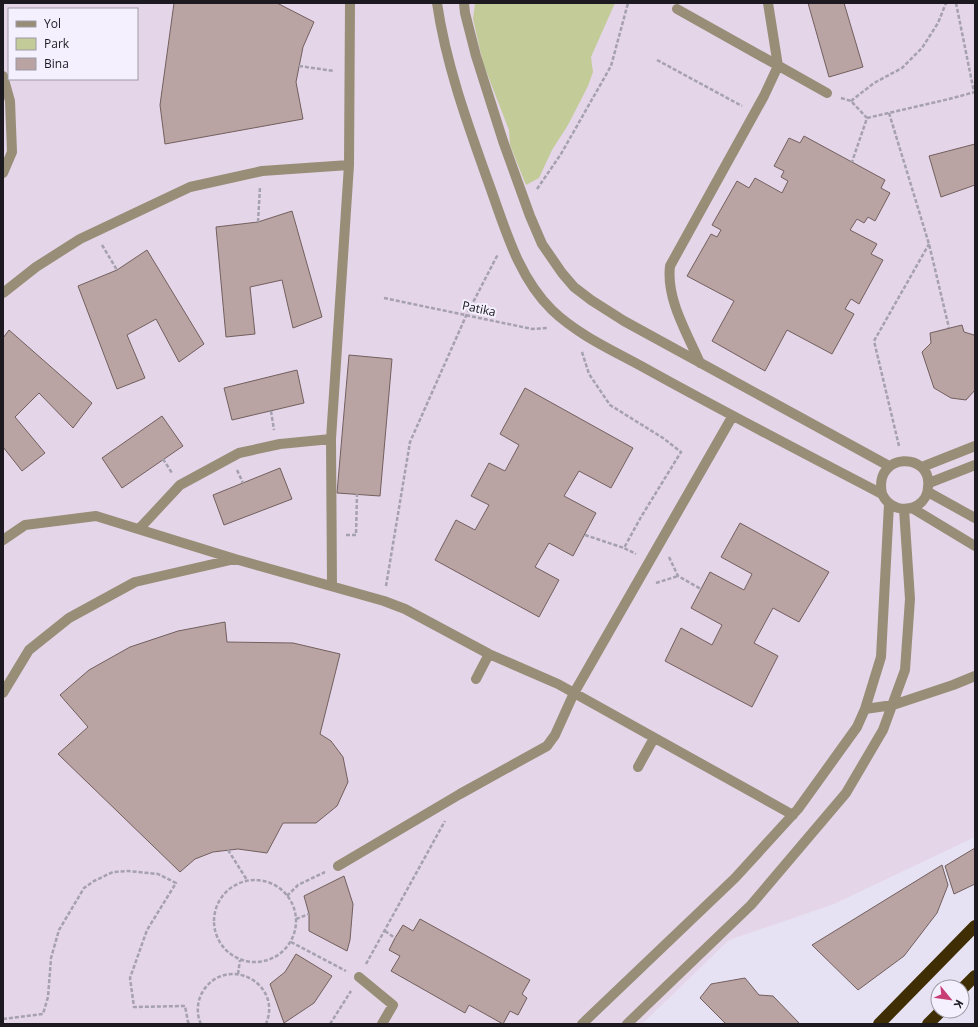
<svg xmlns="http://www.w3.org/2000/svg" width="978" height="1027" font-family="'Open Sans',sans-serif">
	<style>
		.education { fill: #e4d5e8; fill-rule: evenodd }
		.green { fill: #c3cb99 }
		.building { fill: #b9a4a3; stroke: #725f5e }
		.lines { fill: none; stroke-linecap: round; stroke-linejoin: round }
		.path { stroke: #a5a1ae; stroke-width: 2.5; stroke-dasharray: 4 2; stroke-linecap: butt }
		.minor { stroke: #988d77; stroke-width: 10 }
		.highway { stroke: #3f2e04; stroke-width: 12 }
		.labels { text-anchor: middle; stroke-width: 4; stroke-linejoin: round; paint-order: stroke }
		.street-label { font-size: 12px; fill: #1c1a20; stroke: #f4f0fe }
	</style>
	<rect width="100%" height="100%" fill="#e7e2f3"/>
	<!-- education -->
	<path class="education" d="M 3,3 L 975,3 L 975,837 L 834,904 L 729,940 L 642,1024 L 3,1024 ZM 9,9 L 137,9 L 137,79 L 9,79 Z"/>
	<!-- green -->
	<path class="green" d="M 475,3 L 615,3 L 591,57 L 593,72 L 588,86 L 568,125 L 552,150 L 539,178 L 526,185 L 510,145 L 509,130 L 483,63 L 473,19 Z"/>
	<!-- building -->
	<path class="building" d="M 174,3 L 277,3 L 314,22 L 303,47 L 296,82 L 303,119 L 165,144 L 160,105 Z
		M 808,3 L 844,3 L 863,67 L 829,77 Z
		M 804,136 L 885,180 L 881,188 L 890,193 L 875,221 L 868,217 L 864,223 L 857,219 L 850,230 L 877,244 L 871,254 L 883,260 L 859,304 L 851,299 L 845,309 L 854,314 L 832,354 L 787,330 L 765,371 L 712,341 L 734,301 L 687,276 L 711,234 L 717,237 L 721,230 L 712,225 L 737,181 L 749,188 L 755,178 L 782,193 L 788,181 L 781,177 L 784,171 L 774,166 L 789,138 L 800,143 Z
		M 975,144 L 975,185 L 941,197 L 929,156 Z
		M 292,211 L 322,317 L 293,328 L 282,280 L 250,287 L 255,334 L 226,337 L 216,227 L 258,222 Z
		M 147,250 L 204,344 L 179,362 L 156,319 L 127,335 L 145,378 L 117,389 L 78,286 L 117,270 Z
		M 962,325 L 964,332 L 974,335 L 975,337 L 975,390 L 966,400 L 951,398 L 934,388 L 922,352 L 931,343 L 930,333 Z
		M 9,330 L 92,403 L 73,428 L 39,393 L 15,417 L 45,453 L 22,471 L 3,447 L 3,338 Z
		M 349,355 L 392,359 L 380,496 L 337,493 Z
		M 297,370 L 304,403 L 232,420 L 224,388 Z
		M 525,388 L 633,448 L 611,488 L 579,471 L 564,496 L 596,513 L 573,556 L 549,543 L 535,567 L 559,580 L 539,617 L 435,560 L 456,520 L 475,530 L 489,505 L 471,496 L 489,463 L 505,471 L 519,445 L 500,434 Z
		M 162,416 L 183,446 L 122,488 L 102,458 Z
		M 280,468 L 292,499 L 224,525 L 213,495 Z
		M 740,523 L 829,572 L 799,622 L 773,608 L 754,643 L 778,656 L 752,707 L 665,661 L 681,628 L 712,645 L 722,625 L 691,608 L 710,572 L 744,590 L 752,574 L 721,557 Z
		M 225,622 L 227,642 L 293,643 L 340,654 L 320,734 L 331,741 L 343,757 L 348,782 L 337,806 L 316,823 L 283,823 L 267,853 L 238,849 L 213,852 L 195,859 L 180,872 L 58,754 L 88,727 L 60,695 L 89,670 L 130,647 L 178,631 Z
		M 975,848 L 975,884 L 954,894 L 945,866 Z
		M 942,865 L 948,885 L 937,913 L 904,956 L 858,990 L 812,945 Z
		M 344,876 L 353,904 L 350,940 L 347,951 L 309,931 L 309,914 L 304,896 Z
		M 420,919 L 530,980 L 522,994 L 527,998 L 518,1015 L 510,1011 L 503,1024 L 469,1005 L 465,1013 L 391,971 L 400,956 L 389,950 L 395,938 L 403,925 L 413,931 Z
		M 296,954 L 332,976 L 314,1003 L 284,1023 L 270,984 L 285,972 Z
		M 745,978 L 759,995 L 773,996 L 800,1024 L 726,1024 L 700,998 L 711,984 Z"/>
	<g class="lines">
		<!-- path -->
		<path class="path" d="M 956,3 L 974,92
			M 657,60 L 742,106
			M 299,66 L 334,71
			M 841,98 L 851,101 L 867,118 L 852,162
			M 851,101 L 874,83 L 902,68 L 922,48 L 938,23 L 946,3
			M 889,113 L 929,244 L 949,328
			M 867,118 L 949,99 L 975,92
			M 537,189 L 561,154 L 611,66 L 628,3
			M 258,222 L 260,187
			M 102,245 L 117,270
			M 384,298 L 532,329 L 548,328
			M 582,352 L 589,374 L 610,405 L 663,438 L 681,452 L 641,517 L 624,548 L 636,554
			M 271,411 L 274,430
			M 899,446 L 874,341 L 929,244
			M 163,459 L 172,473
			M 237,470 L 243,483
			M 346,535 L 356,535 L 357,494
			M 585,535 L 624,548
			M 669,557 L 678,576 L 701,589
			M 656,583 L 678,576
			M 386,586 L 410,442 L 466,316 L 498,254
			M 228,850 L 247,880
			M214 921a41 41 0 1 1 82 0a41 41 0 1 1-82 0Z
			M 287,896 L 298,885 L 325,872
			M 296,919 L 309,914
			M 385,931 L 395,938
			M 291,942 L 346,971
			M 366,964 L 445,821
			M 238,974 L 240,960
			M 3,1019 L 43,1014 L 48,997 L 51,958 L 59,930 L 84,888 L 94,881 L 113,872 L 128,871 L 158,874 L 176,883 L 147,930 L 130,978 L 134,1007 L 185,1006 L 188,1022 L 191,1024
			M 201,1024 C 196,1014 197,1001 203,991 C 227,954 283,983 266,1024
			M 330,1024 L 351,991"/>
		<!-- minor -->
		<path class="minor" d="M 437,3 C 446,65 468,125 489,184 C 505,228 518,277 552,310 C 580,337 619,353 652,372 C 728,414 805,454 882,494 C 889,508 904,513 918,505 C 924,501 928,494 928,487 C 933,452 873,451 882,494
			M 464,3 L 465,13 L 476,56 L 503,141 L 530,216 L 542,244 L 562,273 L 574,287 L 591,300 L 624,321 L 889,466
			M 677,9 L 827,93
			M 3,76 L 10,101 L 12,152 L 3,173
			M 3,293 L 36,267 L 80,239 L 190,187 L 262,171 L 349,165 L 350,3
			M 700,363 C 687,333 666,299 670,266 L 764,96 L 778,66 L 768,3
			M 922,467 L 975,446
			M 929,483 L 975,465
			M 928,492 L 975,518
			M 912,508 L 975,546
			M 139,529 L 180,485 L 239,453 L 280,444 L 331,439
			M 3,540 L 25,525 L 96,516 L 235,559
			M 332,586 L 331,439 L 349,165
			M 476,679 L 489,654
			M 3,693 L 29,650 L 69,618 L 135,582 L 235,559 L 384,601 L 405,609 L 489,654 L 558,684 L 793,815
			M 865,709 L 893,705 L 953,685 L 975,676
			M 638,767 L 654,738
			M 338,866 L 460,794 L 547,746 L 555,735 L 574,693 L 732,417
			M 359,977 L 393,1005 L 382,1024
			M 582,1024 L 735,878 L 798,809 L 857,727 L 865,709 L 881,657 L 889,504
			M 627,1024 L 751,905 L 846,793 L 883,730 L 905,670 L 910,599 L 904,509"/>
		<!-- highway -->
		<path class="highway" d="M 962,989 L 975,976
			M 879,1024 L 975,926
			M 928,1024 L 941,1011"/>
	</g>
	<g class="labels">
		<!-- street labels -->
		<g class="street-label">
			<text transform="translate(479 309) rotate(12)" y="4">Patika</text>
		</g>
	</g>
	<!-- border -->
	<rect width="978" height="1027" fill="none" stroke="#1c1a20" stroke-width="8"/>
	<!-- legend -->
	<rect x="8" y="8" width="130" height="72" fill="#f4f0fe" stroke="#9e9aa5"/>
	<rect x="16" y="21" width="20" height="6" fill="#988d77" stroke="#9e9aa5"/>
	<text x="44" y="28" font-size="12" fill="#1c1a20">Yol</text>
	<rect x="16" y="38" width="20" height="12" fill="#c3cb99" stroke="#9e9aa5"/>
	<text x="44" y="48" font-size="12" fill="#1c1a20">Park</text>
	<rect x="16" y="58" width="20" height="12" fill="#b9a4a3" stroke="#9e9aa5"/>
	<text x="44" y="68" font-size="12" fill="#1c1a20">Bina</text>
	<!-- north arrow -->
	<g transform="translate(950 999) rotate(119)"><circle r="19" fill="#f4f0fe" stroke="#9e9aa5"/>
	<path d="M0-3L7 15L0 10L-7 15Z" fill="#c73d74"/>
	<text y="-6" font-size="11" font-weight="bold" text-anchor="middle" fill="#1c1a20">K</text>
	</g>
</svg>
